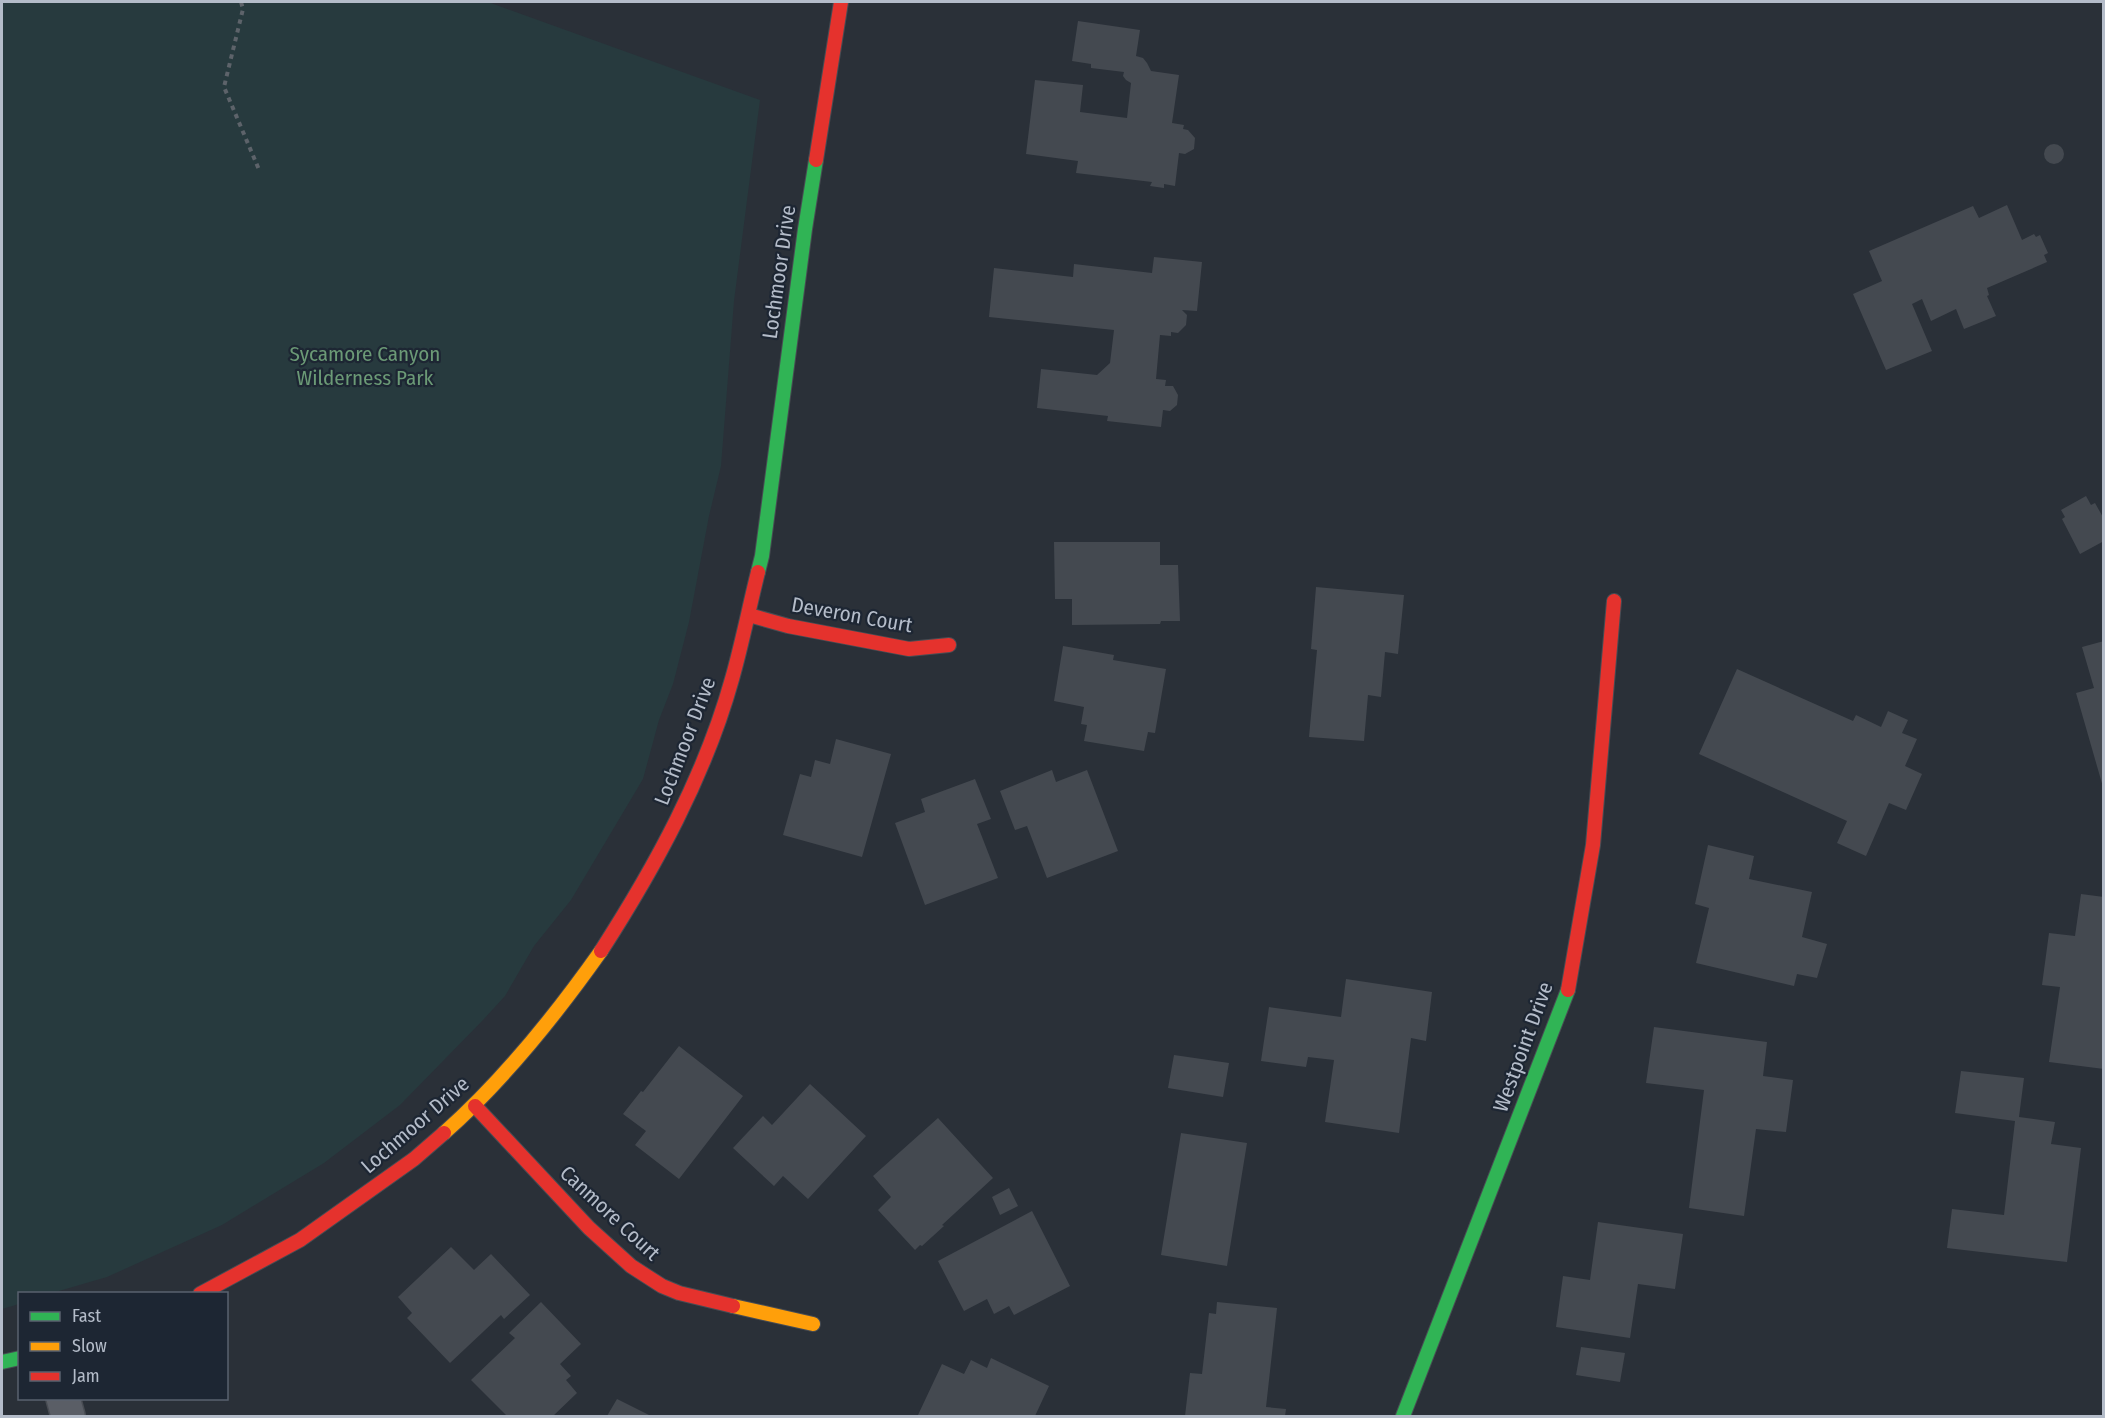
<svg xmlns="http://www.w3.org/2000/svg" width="2105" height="1418" font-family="'Fira Sans Condensed',sans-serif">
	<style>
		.green { fill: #273a3e }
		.building { fill: #444950 }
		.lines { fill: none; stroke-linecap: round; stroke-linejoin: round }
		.street-casing { stroke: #484c53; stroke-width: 36 }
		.fast-casing { stroke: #484c53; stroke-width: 16 }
		.slow-casing { stroke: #484c53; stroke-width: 16 }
		.jam-casing { stroke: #484c53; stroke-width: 16 }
		.path { stroke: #5d636a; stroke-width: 4; stroke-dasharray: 4.5 4.5; stroke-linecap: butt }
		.street { stroke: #5a5e66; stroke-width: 33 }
		.fast { stroke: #30b455; stroke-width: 14 }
		.slow { stroke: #ff9f0a; stroke-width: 14 }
		.jam { stroke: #e5322d; stroke-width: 14 }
		.labels { text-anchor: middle; stroke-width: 4.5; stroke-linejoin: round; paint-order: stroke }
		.street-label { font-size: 21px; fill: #b4bcc9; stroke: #1d2633 }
		.park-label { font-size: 21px; fill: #6b9a76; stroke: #1d2633 }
	</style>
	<rect width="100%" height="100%" fill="#2a3038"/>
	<!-- green -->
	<path class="green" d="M 2,2 L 488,2 L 760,100 L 734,301 L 721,466 L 709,516 L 689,622 L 673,684 L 659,720 L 643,779 L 571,900 L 534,946 L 505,996 L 483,1020 L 400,1105 L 324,1163 L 222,1225 L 107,1277 L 52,1293 L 20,1294 L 19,1304 L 2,1309 Z"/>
	<!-- building -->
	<path class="building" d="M 1078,21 L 1140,30 L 1136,56 L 1143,58 L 1147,63 L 1151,71 L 1179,75 L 1172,123 L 1184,125 L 1183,129 L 1188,130 L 1195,138 L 1194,149 L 1185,154 L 1179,153 L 1175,186 L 1164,184 L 1164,188 L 1150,186 L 1152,182 L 1076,173 L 1078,161 L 1026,154 L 1035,80 L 1083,85 L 1080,112 L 1127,118 L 1131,83 L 1126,80 L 1123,76 L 1124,72 L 1091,68 L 1091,64 L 1072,61 Z
		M2044 154a10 10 0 1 1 20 0a10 10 0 1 1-20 0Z
		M 2007,205 L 2022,240 L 2034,234 L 2036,237 L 2040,235 L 2048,253 L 2044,255 L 2047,262 L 1987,288 L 1989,295 L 1987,296 L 1996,316 L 1964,329 L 1956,309 L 1931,321 L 1922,299 L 1912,304 L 1932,351 L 1886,370 L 1853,294 L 1882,281 L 1869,251 L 1973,206 L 1979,218 Z
		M 1154,257 L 1202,262 L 1197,311 L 1182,310 L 1187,315 L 1186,325 L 1178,333 L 1171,332 L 1171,336 L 1160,335 L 1156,379 L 1166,380 L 1165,386 L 1173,386 L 1178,395 L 1177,405 L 1170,411 L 1163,410 L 1161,427 L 1107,421 L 1108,416 L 1037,408 L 1041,369 L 1097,375 L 1110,363 L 1114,330 L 989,317 L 994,268 L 1073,277 L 1074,264 L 1152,273 Z
		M 2086,496 L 2091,505 L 2095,503 L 2104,519 L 2104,541 L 2080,554 L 2062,519 L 2065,517 L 2061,510 Z
		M 1054,542 L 1160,542 L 1160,565 L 1178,565 L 1180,621 L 1161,621 L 1160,624 L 1072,625 L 1072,599 L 1055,599 Z
		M 1316,587 L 1404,595 L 1398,654 L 1385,652 L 1381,697 L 1368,695 L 1364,741 L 1309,737 L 1317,650 L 1311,649 Z
		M 2104,641 L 2104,787 L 2103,787 L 2076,693 L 2094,688 L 2082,647 Z
		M 1063,646 L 1114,655 L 1113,660 L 1166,669 L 1155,733 L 1148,732 L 1144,751 L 1084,741 L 1087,725 L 1081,724 L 1084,707 L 1054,701 Z
		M 1737,669 L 1853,721 L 1856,715 L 1881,727 L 1888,711 L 1908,720 L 1902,733 L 1917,739 L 1905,766 L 1922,774 L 1906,810 L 1889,803 L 1866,856 L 1837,843 L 1847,821 L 1699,754 Z
		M 836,739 L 891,754 L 862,857 L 783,835 L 800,774 L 811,777 L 815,760 L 830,764 Z
		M 1052,770 L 1056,782 L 1087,770 L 1118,851 L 1047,878 L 1027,826 L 1015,830 L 1000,791 Z
		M 975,779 L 991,819 L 977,824 L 998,878 L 925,905 L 895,823 L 925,812 L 921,799 Z
		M 1708,845 L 1754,856 L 1749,879 L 1812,892 L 1802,937 L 1827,944 L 1817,978 L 1797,974 L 1794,986 L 1696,963 L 1709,908 L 1695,904 Z
		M 2081,894 L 2104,897 L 2104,1069 L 2049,1062 L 2060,987 L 2042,985 L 2049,933 L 2075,936 Z
		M 1346,979 L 1432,992 L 1426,1041 L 1411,1038 L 1399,1133 L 1325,1122 L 1334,1060 L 1308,1057 L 1306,1067 L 1261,1061 L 1269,1007 L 1341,1017 Z
		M 1654,1027 L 1767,1042 L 1763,1076 L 1793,1080 L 1786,1132 L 1756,1129 L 1744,1216 L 1689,1208 L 1704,1090 L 1646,1083 Z
		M 679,1046 L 743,1096 L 679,1179 L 635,1145 L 646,1131 L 623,1114 L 641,1091 L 643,1092 Z
		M 1174,1055 L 1229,1063 L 1223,1097 L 1168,1088 Z
		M 1961,1071 L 2024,1078 L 2019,1117 L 2055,1122 L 2051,1144 L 2081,1148 L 2067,1262 L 1947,1248 L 1952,1209 L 2004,1215 L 2015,1121 L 1955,1113 Z
		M 810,1084 L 866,1136 L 808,1199 L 783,1176 L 774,1186 L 733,1148 L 763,1116 L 772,1125 Z
		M 938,1118 L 993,1178 L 942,1225 L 944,1226 L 922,1246 L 920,1245 L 915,1250 L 878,1210 L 891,1197 L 873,1176 Z
		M 1181,1133 L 1247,1143 L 1227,1266 L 1161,1255 Z
		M 1009,1188 L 1018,1206 L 1000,1215 L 992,1197 Z
		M 1032,1211 L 1070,1286 L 1014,1315 L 1009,1306 L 994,1314 L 987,1299 L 964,1311 L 938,1261 Z
		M 1598,1222 L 1683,1234 L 1675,1289 L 1638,1284 L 1630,1338 L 1556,1327 L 1563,1276 L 1590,1280 Z
		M 451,1247 L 474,1270 L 491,1254 L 530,1295 L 504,1319 L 501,1315 L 450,1363 L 407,1318 L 412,1313 L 398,1297 Z
		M 541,1302 L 581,1344 L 560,1364 L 571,1376 L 566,1380 L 577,1393 L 553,1416 L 507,1416 L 471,1380 L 515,1338 L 509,1333 Z
		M 1217,1302 L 1277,1308 L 1266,1407 L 1286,1409 L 1285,1416 L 1185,1416 L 1190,1373 L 1202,1374 L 1209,1313 L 1216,1314 Z
		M 1581,1347 L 1625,1353 L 1620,1382 L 1576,1375 Z
		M 991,1358 L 1049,1386 L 1035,1416 L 918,1415 L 942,1364 L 964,1374 L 971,1360 L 987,1368 Z
		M 617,1399 L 651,1416 L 607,1416 Z"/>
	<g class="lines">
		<defs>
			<path id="street" d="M 63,1398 L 68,1416"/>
			<path id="fast" d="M 758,572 L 762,556 L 805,229 L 816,160
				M 2,1362 L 20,1358
				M 1403,1416 L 1568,990"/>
			<path id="slow" d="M 444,1133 C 504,1080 555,1016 601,951
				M 733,1306 L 813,1324"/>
			<path id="jam" d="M 816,160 L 841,2
				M 749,615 L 788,626 L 909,649 L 949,645
				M 601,951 C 655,867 705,776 732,679 C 742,644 749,608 758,572
				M 1568,990 L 1593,845 L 1614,601
				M 475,1106 L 589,1228 L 631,1266 L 662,1286 L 679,1293 L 733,1306
				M 200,1294 L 300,1240 L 414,1159 L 444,1133"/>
		</defs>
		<!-- street casing -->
		<use href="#street" class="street-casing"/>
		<!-- fast casing -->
		<use href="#fast" class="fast-casing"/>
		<!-- slow casing -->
		<use href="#slow" class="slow-casing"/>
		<!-- jam casing -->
		<use href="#jam" class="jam-casing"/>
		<!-- path -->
		<path class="path" d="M 241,2 L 243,9 L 224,87 L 260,172"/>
		<!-- street -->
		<use href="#street" class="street"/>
		<!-- fast -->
		<use href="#fast" class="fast"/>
		<!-- slow -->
		<use href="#slow" class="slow"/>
		<!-- jam -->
		<use href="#jam" class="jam"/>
	</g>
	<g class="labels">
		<!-- street labels -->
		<g class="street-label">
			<text transform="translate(779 272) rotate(-82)" y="7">Lochmoor Drive</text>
			<text transform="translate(852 615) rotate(10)" y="7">Deveron Court</text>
			<text transform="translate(685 741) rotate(-69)" y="7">Lochmoor Drive</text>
			<text transform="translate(1523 1047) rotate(-70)" y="7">Westpoint Drive</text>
			<text transform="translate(415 1125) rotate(-41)" y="7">Lochmoor Drive</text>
			<text transform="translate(610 1213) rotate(43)" y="7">Canmore Court</text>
		</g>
		<!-- park labels -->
		<g class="park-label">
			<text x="365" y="361">Sycamore Canyon<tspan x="365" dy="24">Wilderness Park</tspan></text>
		</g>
	</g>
	<!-- border -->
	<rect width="2105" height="1418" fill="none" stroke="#b4bcc9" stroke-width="6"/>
	<!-- legend -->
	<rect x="18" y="1292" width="210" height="108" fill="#1d2633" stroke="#59626f" stroke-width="1.5"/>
	<rect x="30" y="1312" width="30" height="9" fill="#30b455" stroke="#59626f" stroke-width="1.5"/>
	<text x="72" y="1322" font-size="18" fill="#b4bcc9">Fast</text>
	<rect x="30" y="1342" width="30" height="9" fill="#ff9f0a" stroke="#59626f" stroke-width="1.5"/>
	<text x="72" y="1352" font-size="18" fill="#b4bcc9">Slow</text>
	<rect x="30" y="1372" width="30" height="9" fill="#e5322d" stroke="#59626f" stroke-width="1.5"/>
	<text x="72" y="1382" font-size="18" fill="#b4bcc9">Jam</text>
</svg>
